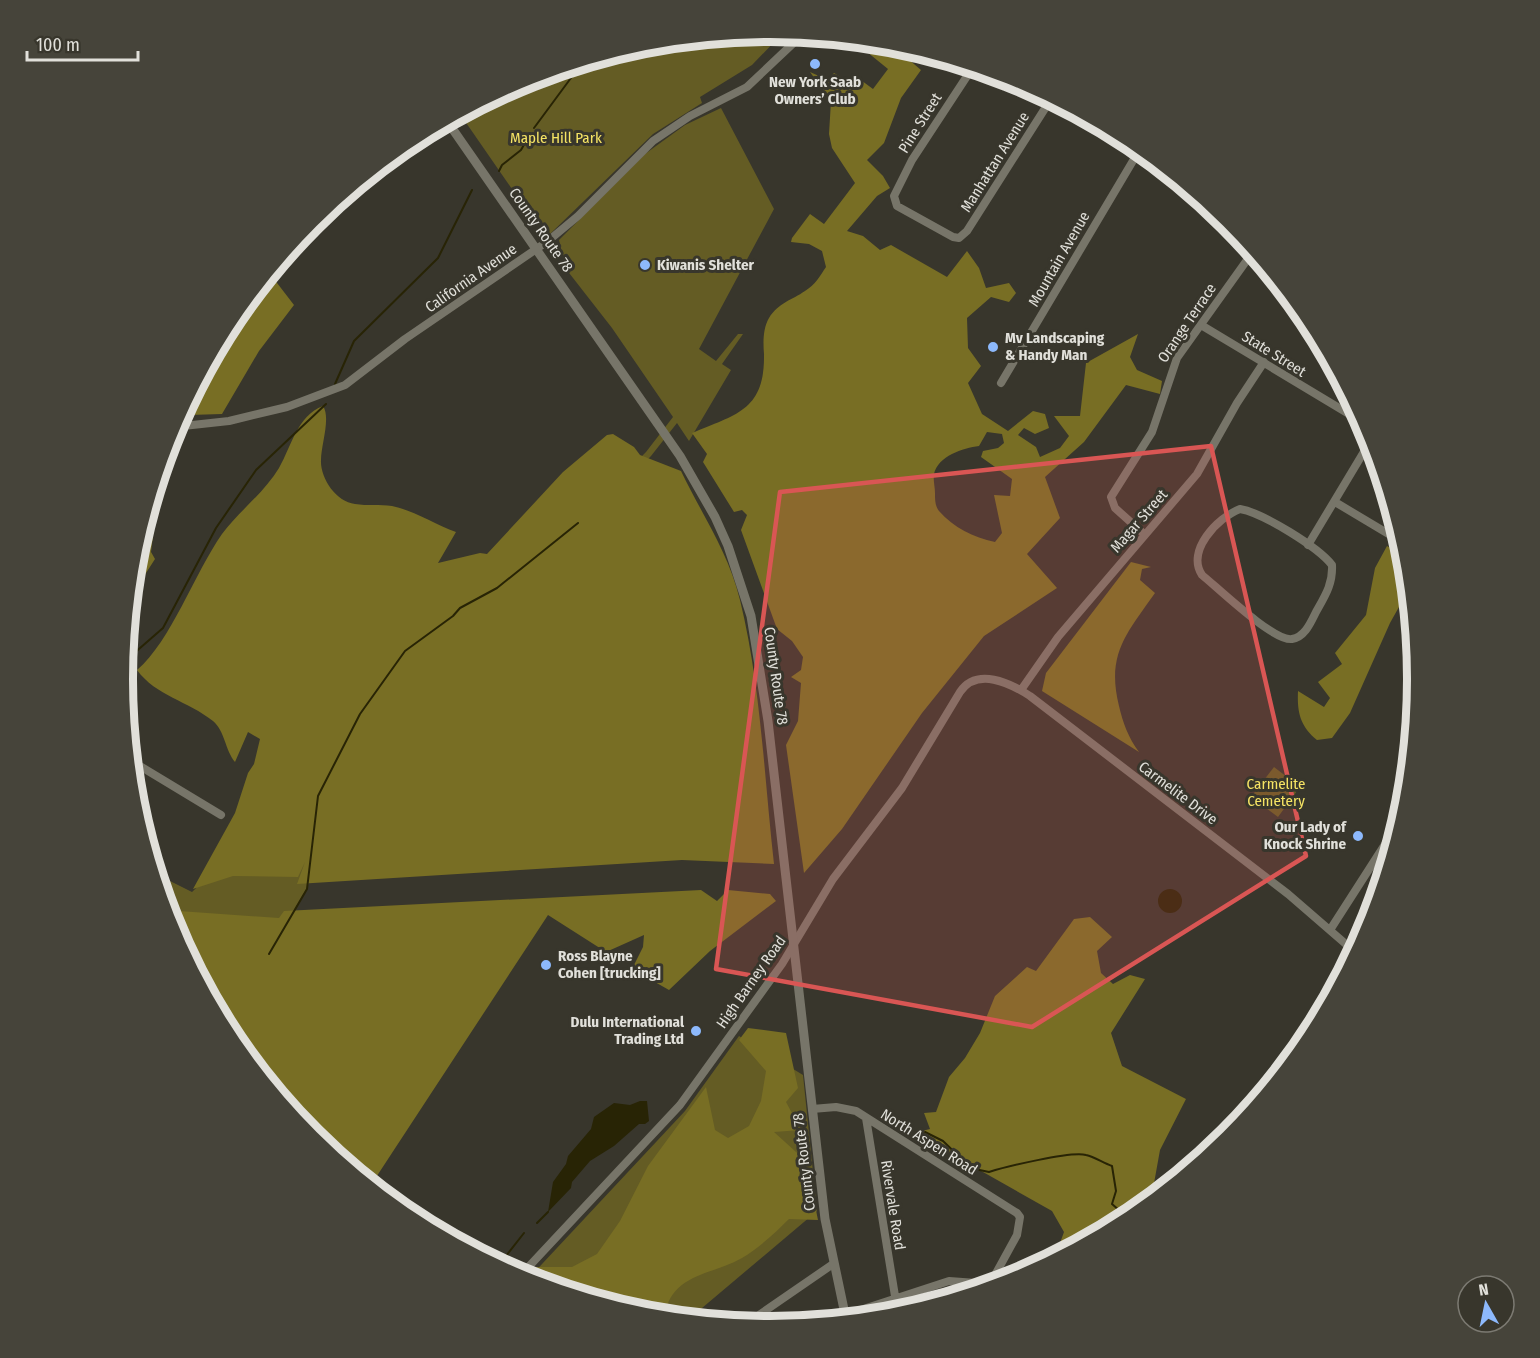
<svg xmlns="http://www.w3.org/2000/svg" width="1540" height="1358" font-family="'Fira Sans Condensed',sans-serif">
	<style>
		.green { fill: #645c24 }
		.forest { fill: #786e24; fill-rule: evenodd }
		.water { fill: #282405 }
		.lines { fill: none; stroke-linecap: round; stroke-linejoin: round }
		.stream { stroke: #282405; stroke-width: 2 }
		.minor { stroke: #777569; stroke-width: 8 }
		.tertiary { stroke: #777569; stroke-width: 9 }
		.marked { fill: #d95654; fill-opacity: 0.2; stroke: #d95654; stroke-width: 4.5; stroke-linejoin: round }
		.poi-dot { fill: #8db9fc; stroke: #38362c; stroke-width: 2 }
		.labels { text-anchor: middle; stroke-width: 6; stroke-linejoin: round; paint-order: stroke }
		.poi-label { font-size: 15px; font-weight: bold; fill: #e1e0da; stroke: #38362c; text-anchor: start }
		.street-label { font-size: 15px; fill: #e1e0da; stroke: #38362c }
		.park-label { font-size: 15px; fill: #f6e464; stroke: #38362c }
		.rim { fill: none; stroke: #e1e0da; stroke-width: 8 }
	</style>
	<rect width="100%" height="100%" fill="#38362c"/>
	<!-- green -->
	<path class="green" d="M 770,32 L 783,33 L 752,65 L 700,97 L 702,103 L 653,134 L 550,234 L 532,218 L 460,114 L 523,81 L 644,44 Z
		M 721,108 L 774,209 L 699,349 L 716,361 L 738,334 L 743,334 L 722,364 L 731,370 L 689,441 L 677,423 L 651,456 L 539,570 L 341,787 L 307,888 L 268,954 L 172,926 L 158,882 L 162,877 L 192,892 L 533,566 L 646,452 L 673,417 L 612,328 L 566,269 L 559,240 L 645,154 L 685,125 Z
		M 1274,767 L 1300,787 L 1278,817 L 1251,797 Z
		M 739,1036 L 803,1075 L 817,1211 L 689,1319 L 643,1314 L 528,1279 L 685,1111 Z"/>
	<!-- forest -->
	<path class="forest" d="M 859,40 L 893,46 L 921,70 L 901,98 L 884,143 L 867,160 L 883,176 L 890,188 L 877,196 L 847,231 L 863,236 L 880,250 L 891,245 L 947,277 L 967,251 L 979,268 L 986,288 L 1009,283 L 1016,293 L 1009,302 L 991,297 L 967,318 L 968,348 L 981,366 L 968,383 L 982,414 L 1008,431 L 1033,411 L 1045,414 L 1049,428 L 1035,434 L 1024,428 L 1018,435 L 1036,447 L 1040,457 L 1060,448 L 1069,436 L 1054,416 L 1080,416 L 1086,363 L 1138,334 L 1130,357 L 1137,370 L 1162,381 L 1160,394 L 1126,385 L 1084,442 L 1045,477 L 1060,518 L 1027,554 L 1057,588 L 984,636 L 922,713 L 842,829 L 804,873 L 786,745 L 798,721 L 801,683 L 791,677 L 801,670 L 803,657 L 792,641 L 777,629 L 741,530 L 747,515 L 742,510 L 734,512 L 703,462 L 707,454 L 692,433 C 737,414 765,410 764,354 C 763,342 763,328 769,318 C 778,303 792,300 805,291 C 815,285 820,276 826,267 L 822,251 L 809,244 L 791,242 L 792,238 L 810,214 L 824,224 L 855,183 L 832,148 L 829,134 L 831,101 L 810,72 L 828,80 L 834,73 L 848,81 L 854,75 L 873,89 L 888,69 L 856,43 ZM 987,432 L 1002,434 L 1004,443 L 998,448 L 983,451 L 981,457 L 1012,479 L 1010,496 L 994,495 L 1002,533 L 995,542 C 973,537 954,528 939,511 C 935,506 935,499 935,493 C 935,487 933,480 934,474 C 938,456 963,448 979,446 Z
		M 267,276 L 274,279 L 294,305 L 259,351 L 222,414 L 189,415 L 228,346 L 228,326 L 232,319 Z
		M 323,406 C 331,418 321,445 321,460 C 320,478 336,502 355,504 C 367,506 380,504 392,506 C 413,510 436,525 456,532 L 438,563 L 480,553 L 487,554 L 563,472 L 607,435 L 613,434 L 634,447 L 640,455 L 681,471 C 702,515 728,551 740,600 C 761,686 764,776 774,864 L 682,860 L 297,884 L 305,862 L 298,877 L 233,876 L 193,889 L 235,813 L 248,773 L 254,764 L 260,739 L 248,732 L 235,762 C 225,750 225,731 213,721 C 188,701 156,696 137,670 C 171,641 194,574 222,534 C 239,511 264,493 279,468 C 292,445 297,416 323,406 Z
		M 142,529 L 153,536 L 151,552 L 155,559 L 130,598 L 135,552 Z
		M 1387,546 L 1405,556 L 1408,582 L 1404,598 L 1390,623 L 1350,713 L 1332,738 L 1317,740 C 1300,726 1297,712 1298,691 L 1324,707 L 1330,698 L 1318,682 L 1342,664 L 1335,653 L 1366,615 L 1375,568 Z
		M 1131,562 L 1151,567 L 1142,569 L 1140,580 L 1155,593 C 1127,633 1106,654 1119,706 C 1123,723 1128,737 1139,752 L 1042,691 L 1046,673 Z
		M 701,890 L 717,901 L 728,890 L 770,894 L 776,901 L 710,951 L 669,990 L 632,969 L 643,947 L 644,935 L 606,952 L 548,915 L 371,1185 L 312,1137 L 231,1038 L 168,916 L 179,911 L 279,918 L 284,911 Z
		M 1090,917 L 1112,937 L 1097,951 L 1101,973 L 1113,984 L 1130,975 L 1145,979 L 1111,1033 L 1122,1066 L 1186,1099 L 1160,1150 L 1151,1200 L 1129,1218 L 1055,1257 L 1064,1232 L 1052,1211 L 914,1133 L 930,1129 L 924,1113 L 936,1112 L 949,1077 L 965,1058 L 980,1033 L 995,996 L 1027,967 L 1036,971 L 1074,919 Z
		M 748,1028 L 786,1033 L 798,1088 L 786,1102 L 801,1130 L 774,1132 L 806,1161 L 818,1220 L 789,1219 C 775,1233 760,1247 742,1258 C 712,1275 670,1274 665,1316 L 643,1314 L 533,1280 L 536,1267 L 572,1267 L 597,1254 L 620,1221 L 648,1166 L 706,1087 L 715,1130 L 728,1138 L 749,1126 L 761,1101 L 766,1071 L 739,1040 Z"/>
	<!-- water -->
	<path class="water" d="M1158 901a12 12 0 1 1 24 0a12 12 0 1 1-24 0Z
		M 640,1101 L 647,1101 L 649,1121 L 645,1124 L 639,1124 L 614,1146 L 590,1161 L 572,1182 L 571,1188 L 548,1212 L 553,1182 L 566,1164 L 568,1156 L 591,1129 L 594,1117 L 614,1103 L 630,1105 Z"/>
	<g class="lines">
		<!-- stream -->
		<path class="stream" d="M 534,128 L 582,63
			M 499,171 L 502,165 L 521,150 L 530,134
			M 335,384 L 354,341 L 438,258 L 472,190
			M 124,662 L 163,628 L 216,528 L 256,470 L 326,404
			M 269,954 L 307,889 L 318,796 L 360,714 L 405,651 L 453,616 L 460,608 L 497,588 L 578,523
			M 925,1132 L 943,1141 L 970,1167
			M 962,1171 L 970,1168 L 989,1172 C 1005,1167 1070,1151 1086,1155 C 1095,1157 1103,1163 1112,1166 L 1116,1191 L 1112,1204 L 1128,1218
			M 537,1223 L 548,1212
			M 499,1265 L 524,1233
			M 547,1285 L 562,1280"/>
		<!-- minor -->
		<path class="minor" d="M 973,67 L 912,160 L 894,196 L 897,206 L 953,237 L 959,238 L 967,231 L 1051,99
			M 1247,258 L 1267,268
			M 1201,325 L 1364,423
			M 1001,383 L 1140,149
			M 174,427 L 229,421 L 287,407 L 345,385 L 405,339 L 548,241 L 578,216 L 653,141 L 690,116 L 747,87 L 802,35
			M 1335,502 L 1402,542
			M 1240,509 C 1263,513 1318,547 1332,565 C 1333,584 1325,596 1316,612 C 1311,622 1305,637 1292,639 C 1274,642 1218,588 1202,575 C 1186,551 1217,518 1240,509 Z
			M 1144,534 L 1115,508 L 1111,497 L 1152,432 L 1177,358 L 1247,260 L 1251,249
			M 1308,545 L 1371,440
			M 1021,690 L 1058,637 L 1197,474 L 1237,403 L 1264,362
			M 130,760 L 221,815
			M 1330,930 L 1400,821
			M 812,1109 L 836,1107 L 856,1111 L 1017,1213 L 1020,1217 L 1017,1235 L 989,1286
			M 866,1118 L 895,1296
			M 520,1276 L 680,1105 L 782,964 L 833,879 L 902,788 L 960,692 C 977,667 1010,683 1030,696 L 1288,894 L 1355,952
			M 845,1315 L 949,1281 L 990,1284
			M 746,1324 L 833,1264"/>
		<!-- tertiary -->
		<path class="tertiary" d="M 447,121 L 680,456 L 715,517 L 728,546 L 751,616 L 768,721 L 825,1219 L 846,1319"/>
	</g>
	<!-- marked area -->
	<path class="marked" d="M 1211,446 L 1306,856 L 1032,1027 L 716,969 L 780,492 Z"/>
	<!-- markers -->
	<g class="poi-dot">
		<circle cx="815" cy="64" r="6"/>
		<circle cx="645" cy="265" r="6"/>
		<circle cx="993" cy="347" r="6"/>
		<circle cx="1358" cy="836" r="6"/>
		<circle cx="546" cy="965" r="6"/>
		<circle cx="696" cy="1031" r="6"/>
	</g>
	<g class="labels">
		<!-- poi labels -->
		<g class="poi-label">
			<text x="815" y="87" text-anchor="middle">New York Saab<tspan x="815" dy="17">Owners’ Club</tspan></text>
			<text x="657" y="270">Kiwanis Shelter</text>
			<text x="1005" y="343">Mv Landscaping<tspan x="1005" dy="17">&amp; Handy Man</tspan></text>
			<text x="1346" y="832" text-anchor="end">Our Lady of<tspan x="1346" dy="17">Knock Shrine</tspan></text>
			<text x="558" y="961">Ross Blayne<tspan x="558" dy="17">Cohen [trucking]</tspan></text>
			<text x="684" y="1027" text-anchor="end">Dulu International<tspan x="684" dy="17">Trading Ltd</tspan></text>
		</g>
		<!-- street labels -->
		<g class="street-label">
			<text transform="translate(920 123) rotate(-58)" y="5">Pine Street</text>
			<text transform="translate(995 162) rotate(-58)" y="5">Manhattan Avenue</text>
			<text transform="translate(541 230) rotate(55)" y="5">County Route 78</text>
			<text transform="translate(1059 259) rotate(-60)" y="5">Mountain Avenue</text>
			<text transform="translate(471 278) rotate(-35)" y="5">California Avenue</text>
			<text transform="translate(1187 323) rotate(-56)" y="5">Orange Terrace</text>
			<text transform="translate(1274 354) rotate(32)" y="5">State Street</text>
			<text transform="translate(1139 521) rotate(-49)" y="5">Magar Street</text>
			<text transform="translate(776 676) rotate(82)" y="5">County Route 78</text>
			<text transform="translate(1178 793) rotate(37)" y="5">Carmelite Drive</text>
			<text transform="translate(751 982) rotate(-55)" y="5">High Barney Road</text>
			<text transform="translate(929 1142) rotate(32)" y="5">North Aspen Road</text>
			<text transform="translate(804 1162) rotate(-97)" y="5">County Route 78</text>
			<text transform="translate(893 1205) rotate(81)" y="5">Rivervale Road</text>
		</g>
		<!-- park labels -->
		<g class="park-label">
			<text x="556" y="143">Maple Hill Park</text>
			<text x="1276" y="789">Carmelite<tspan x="1276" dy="17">Cemetery</tspan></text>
		</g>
	</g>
	<!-- crop -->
	<path d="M0 0H1540V1358H0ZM133 679a637 637 0 1 1 1274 0a637 637 0 1 1-1274 0Z" fill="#46443a" fill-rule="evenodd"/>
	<path class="rim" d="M133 679a637 637 0 1 1 1274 0a637 637 0 1 1-1274 0Z"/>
	<!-- north arrow -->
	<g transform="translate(1486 1304) rotate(351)"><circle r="28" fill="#38362c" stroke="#7c7a72" stroke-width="1.5"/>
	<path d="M0-4.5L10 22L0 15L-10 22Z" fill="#8db9fc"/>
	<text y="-9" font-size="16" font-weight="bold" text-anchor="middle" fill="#e1e0da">N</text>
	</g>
	<!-- scale -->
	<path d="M27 51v9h111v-9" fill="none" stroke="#e1e0da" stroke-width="3"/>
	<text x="36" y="51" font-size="18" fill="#e1e0da" stroke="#38362c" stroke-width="4.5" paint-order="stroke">100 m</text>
</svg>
